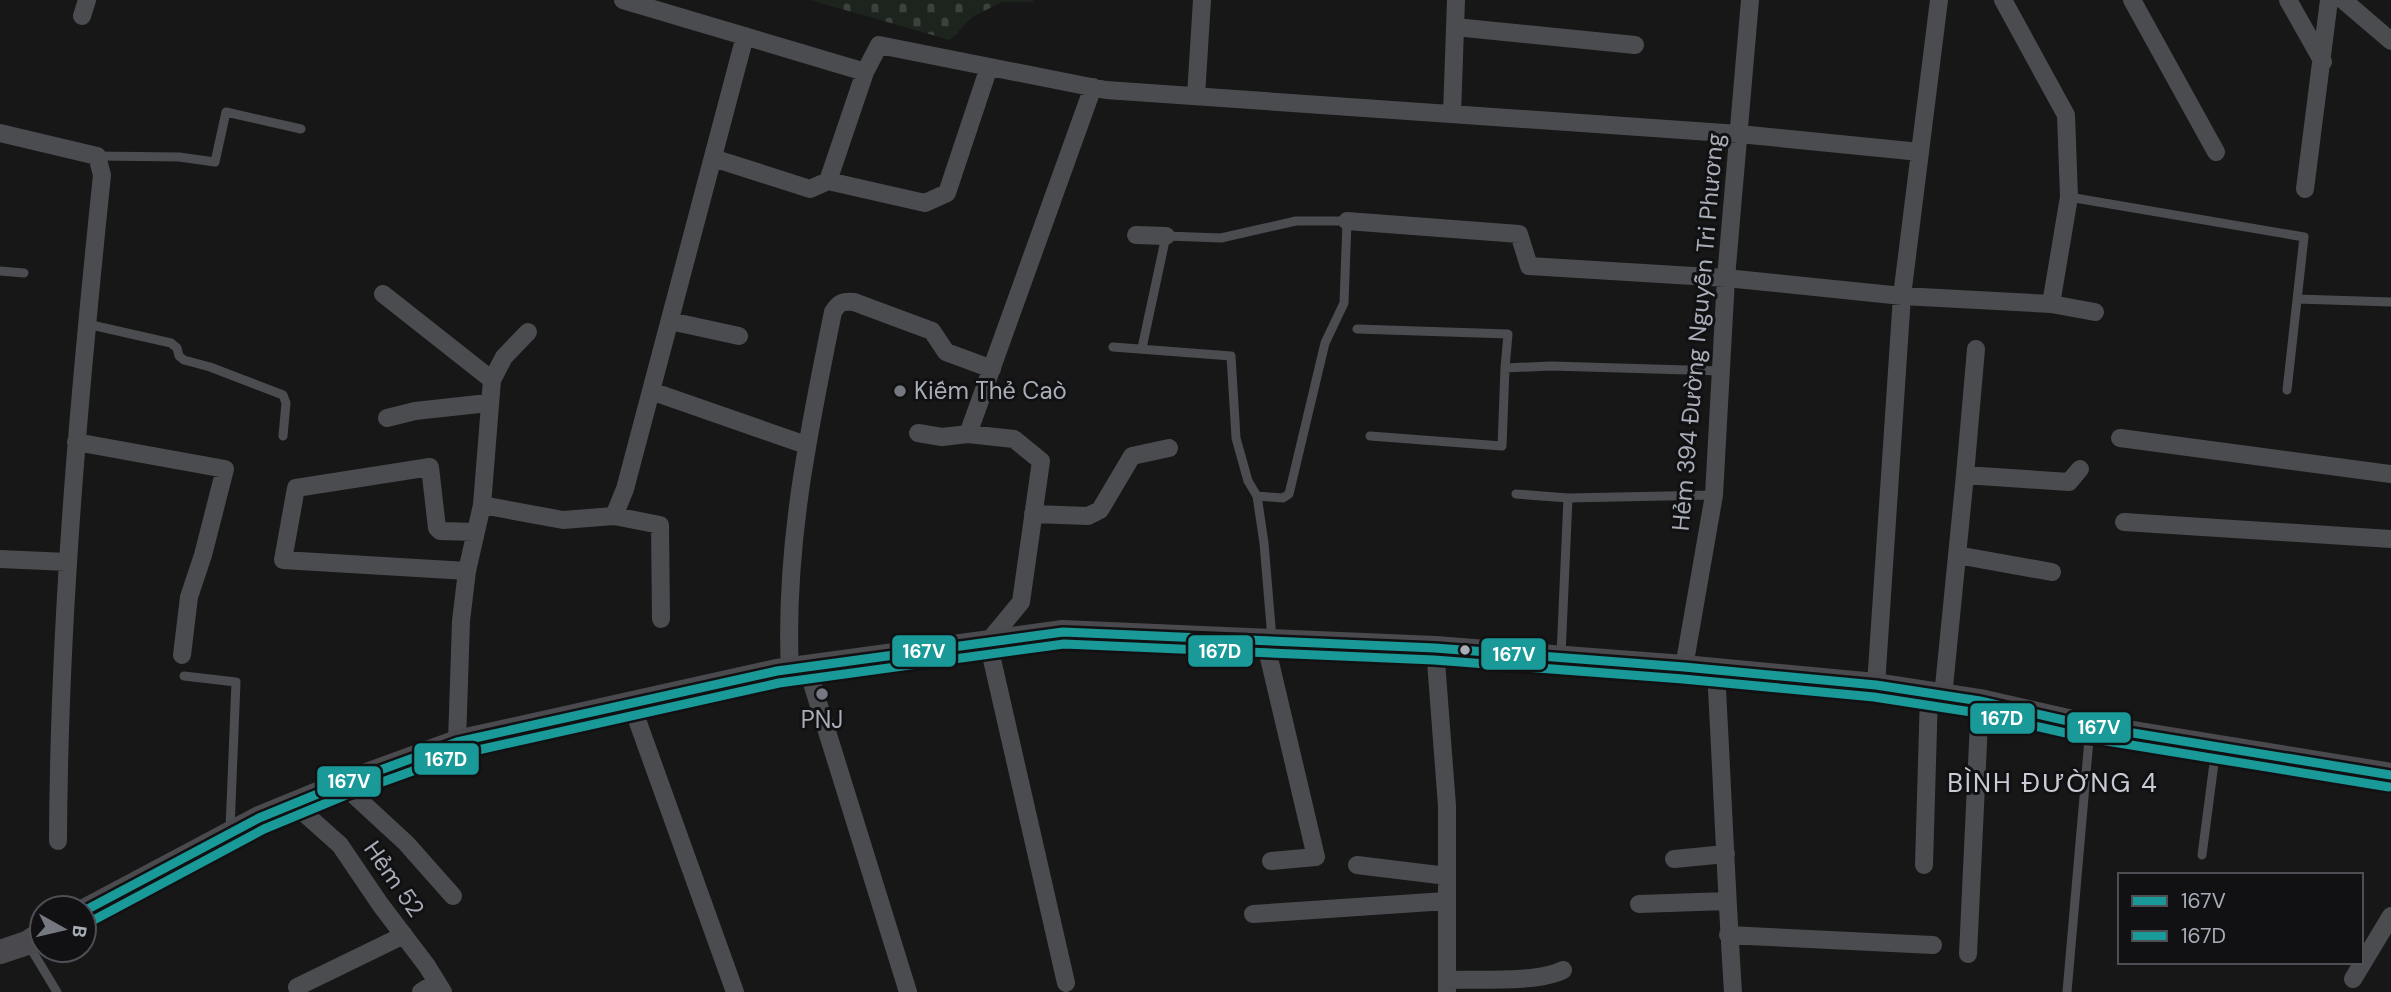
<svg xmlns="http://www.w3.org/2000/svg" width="2391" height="992" font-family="'DM Sans',sans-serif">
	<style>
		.cemetery { fill: url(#cemetery-stones) }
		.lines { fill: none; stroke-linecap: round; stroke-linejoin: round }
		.lane { stroke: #4b4c50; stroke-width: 9 }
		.street { stroke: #4b4c50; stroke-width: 18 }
		.secondary { stroke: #4a4a4e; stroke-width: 24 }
		.bus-1-casing { stroke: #111113; stroke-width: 14 }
		.bus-2-casing { stroke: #111113; stroke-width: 14 }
		.bus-1 { stroke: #1a9999; stroke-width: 9 }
		.bus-2 { stroke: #1a9999; stroke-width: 9 }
		.poi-dot { fill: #757880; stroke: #111113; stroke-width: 2.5 }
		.bus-dot { fill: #a8adb8; stroke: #111113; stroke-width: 2.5 }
		.labels { text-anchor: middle; stroke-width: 6; stroke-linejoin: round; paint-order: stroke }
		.street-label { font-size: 24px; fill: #a8adb8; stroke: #111113 }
		.poi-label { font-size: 24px; fill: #a8adb8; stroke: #111113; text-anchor: start }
		.neighbourhood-label { font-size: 26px; letter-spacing: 2px; fill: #c9ccd4; stroke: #111113 }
		.line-badge { stroke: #111113; stroke-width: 2.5 }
		.badge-label { font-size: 19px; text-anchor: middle; font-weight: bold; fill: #fff }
	</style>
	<defs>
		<pattern id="cemetery-stones" width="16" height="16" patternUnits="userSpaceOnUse" patternTransform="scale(1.75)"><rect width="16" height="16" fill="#1d241e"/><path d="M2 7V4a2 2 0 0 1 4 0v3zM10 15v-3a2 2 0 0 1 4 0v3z" fill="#3b413d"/></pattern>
	</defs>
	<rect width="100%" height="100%" fill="#171717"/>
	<!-- cemetery -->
	<path class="cemetery" d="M 810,0 L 1033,0 L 1033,2 L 1002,2 L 972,17 L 950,40 Z"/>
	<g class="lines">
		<!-- lane -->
		<path class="lane" d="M 97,156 L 179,157 L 215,162 L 226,112 L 301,129
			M 2069,197 L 2304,237 L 2287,390
			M 0,271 L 24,273
			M 2297,299 L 2391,302
			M 87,324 L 171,343 L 177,348 L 179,356 L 184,360 L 210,367 L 283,395 L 286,403 L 283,436
			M 1357,329 L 1508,334 L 1505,368 L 1551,366 L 1721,371
			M 1113,347 L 1231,356 L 1236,438 L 1248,481 L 1257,496 L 1264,543 L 1272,639
			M 1142,348 L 1166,236 L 1221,238 L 1296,221 L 1347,221 L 1344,303 L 1325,343 L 1289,494 L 1283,498 L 1257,496
			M 1370,436 L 1502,446 L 1505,368
			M 1516,494 L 1568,498 L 1714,495
			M 1561,655 L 1568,498
			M 184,676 L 236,682 L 230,829
			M 2202,855 L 2216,748
			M 28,944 L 57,992
			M 2067,992 L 2090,728"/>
		<!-- street -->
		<path class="street" d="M 623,0 L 865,72
			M 2003,0 L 2066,115 L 2069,197 L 2051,304 L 2095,312
			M 2132,0 L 2216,152
			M 2288,0 L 2323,62
			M 2343,0 L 2391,41
			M 82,16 L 87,0
			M 1455,27 L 1635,45
			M 1196,96 L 1202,0
			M 1452,114 L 1456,0
			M 0,133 L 97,156 L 102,175 C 79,396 59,618 58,841
			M 713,158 L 810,189 L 828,181 L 925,203 L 947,193 L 989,67
			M 828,181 L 865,72 L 879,45 L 1106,90 L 1739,134 L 1920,152
			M 2305,189 L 2329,0
			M 1347,221 L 1519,234 L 1529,266 L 1726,278 L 1902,296 L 2051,304
			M 1136,235 L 1166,236
			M 383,294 L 492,380 L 482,505 L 563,520 L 614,516 L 625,489 L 745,36
			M 670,321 L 739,336
			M 492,380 L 504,357 L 528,332
			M 651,391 L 806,445
			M 387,418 L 415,411 L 488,403
			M 918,433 L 942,437 L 968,434
			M 2120,438 L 2391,474
			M 76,442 L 225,469 L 203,555 L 189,597 L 182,655
			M 1965,475 L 1976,349
			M 1033,514 L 1088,516 L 1100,510 L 1132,456 L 1169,448
			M 614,516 L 660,525 L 661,619
			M 2124,522 L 2391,539
			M 1957,555 L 2052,572
			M 0,559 L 68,562
			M 467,571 L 283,560 L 296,488 L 430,467 L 437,528 L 440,531 L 476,532
			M 1265,641 L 1316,857 L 1271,861
			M 1435,648 L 1447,806 L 1447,992
			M 807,667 L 908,992
			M 1684,667 L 1714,495 L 1726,278 L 1750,0
			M 790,670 C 784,548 809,430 833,312 C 839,302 843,301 854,302 L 932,331 L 946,352 L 992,369
			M 1716,671 C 1722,778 1726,885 1733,992
			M 1876,685 L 1902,296 L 1939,0
			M 1943,697 L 1965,475 L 2069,482 L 2080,469
			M 631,703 L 735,992
			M 457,742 L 461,621 L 467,571 L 482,505
			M 342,784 L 406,843 L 453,896
			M 294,804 L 340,845 L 380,904 L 427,966 L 443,992
			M 1674,859 L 1726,854
			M 1357,865 L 1447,876
			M 1924,865 L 1929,694
			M 1639,904 L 1727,901
			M 1253,914 L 1446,901
			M 1728,935 L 1933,945
			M 1968,954 L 1980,701
			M 2353,979 L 2391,916
			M 1447,980 C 1476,979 1539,983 1563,970
			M 1066,983 L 988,642 L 1021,602 L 1041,461 L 1014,439 L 968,434 L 1093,87
			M 297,987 L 404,935
			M 421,992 L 437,982"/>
		<!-- secondary -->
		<path class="secondary" d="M 84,911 L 259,818 L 342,784 L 457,742 L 777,671 L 1063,632 L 1435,648 L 1684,667 L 1876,685 L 1980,701 L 2090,726 L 2391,775
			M 0,952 L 27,943 L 42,933"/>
		<defs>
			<path id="bus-1" d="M 84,911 L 259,818 L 342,784 L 457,742 L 777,671 L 1063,632 L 1435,648 L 1684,667 L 1876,685 L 1980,701 L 2090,726 L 2391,775"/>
			<path id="bus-2" d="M 90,922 L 264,829 L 346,795 L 460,754 L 779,683 L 1064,644 L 1434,660 L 1683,679 L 1874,697 L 1978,713 L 2088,738 L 2389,787"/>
		</defs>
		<!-- bus-1 casing -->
		<use href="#bus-1" class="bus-1-casing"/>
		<!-- bus-2 casing -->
		<use href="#bus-2" class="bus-2-casing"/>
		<!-- bus-1 -->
		<use href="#bus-1" class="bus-1"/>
		<!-- bus-2 -->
		<use href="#bus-2" class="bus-2"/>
	</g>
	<!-- markers -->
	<g class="poi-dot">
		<circle cx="900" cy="391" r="7"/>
		<circle cx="822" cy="694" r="7"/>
	</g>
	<circle class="bus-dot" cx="1465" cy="650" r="6"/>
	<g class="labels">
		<!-- street labels -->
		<g class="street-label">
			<text transform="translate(1698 332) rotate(-85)" y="8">Hẻm 394 Đường Nguyễn Tri Phương</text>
			<text transform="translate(394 879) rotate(55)" y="8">Hẻm 52</text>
		</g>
		<!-- poi labels -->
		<g class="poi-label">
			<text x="914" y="399">Kiếm Thẻ Caò</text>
			<text x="822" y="728" text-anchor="middle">PNJ</text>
		</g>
		<!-- neighbourhood labels -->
		<g class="neighbourhood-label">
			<text x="2053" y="792">BÌNH ĐƯỜNG 4</text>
		</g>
	</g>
	<g class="line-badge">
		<rect x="1187" y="634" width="67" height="34" rx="7" fill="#1a9999"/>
		<rect x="891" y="634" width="66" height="34" rx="7" fill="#1a9999"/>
		<rect x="1480" y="637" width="67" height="34" rx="7" fill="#1a9999"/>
		<rect x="1969" y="702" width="67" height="33" rx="7" fill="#1a9999"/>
		<rect x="2066" y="711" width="66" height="33" rx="7" fill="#1a9999"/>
		<rect x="413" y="742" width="67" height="34" rx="7" fill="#1a9999"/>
		<rect x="316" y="765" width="66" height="33" rx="7" fill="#1a9999"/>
	</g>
	<g class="badge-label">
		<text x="1220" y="658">167D</text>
		<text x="924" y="658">167V</text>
		<text x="1514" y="661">167V</text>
		<text x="2002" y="725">167D</text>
		<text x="2099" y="734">167V</text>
		<text x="446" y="766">167D</text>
		<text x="349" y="788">167V</text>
	</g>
	<!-- legend -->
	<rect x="2118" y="873" width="245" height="91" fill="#111113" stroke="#4d4f55" stroke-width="2"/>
	<rect x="2132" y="896" width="35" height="10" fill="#1a9999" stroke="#4d4f55" stroke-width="2"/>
	<text x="2181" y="908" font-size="21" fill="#a8adb8">167V</text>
	<rect x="2132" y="931" width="35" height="10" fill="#1a9999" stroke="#4d4f55" stroke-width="2"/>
	<text x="2181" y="943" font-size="21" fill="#a8adb8">167D</text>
	<!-- north arrow -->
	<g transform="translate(63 929) rotate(98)"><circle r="33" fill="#111113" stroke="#4d4f55" stroke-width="2"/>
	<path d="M0-5L12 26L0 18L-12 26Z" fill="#757880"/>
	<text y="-10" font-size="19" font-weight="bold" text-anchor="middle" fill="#a8adb8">B</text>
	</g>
</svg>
